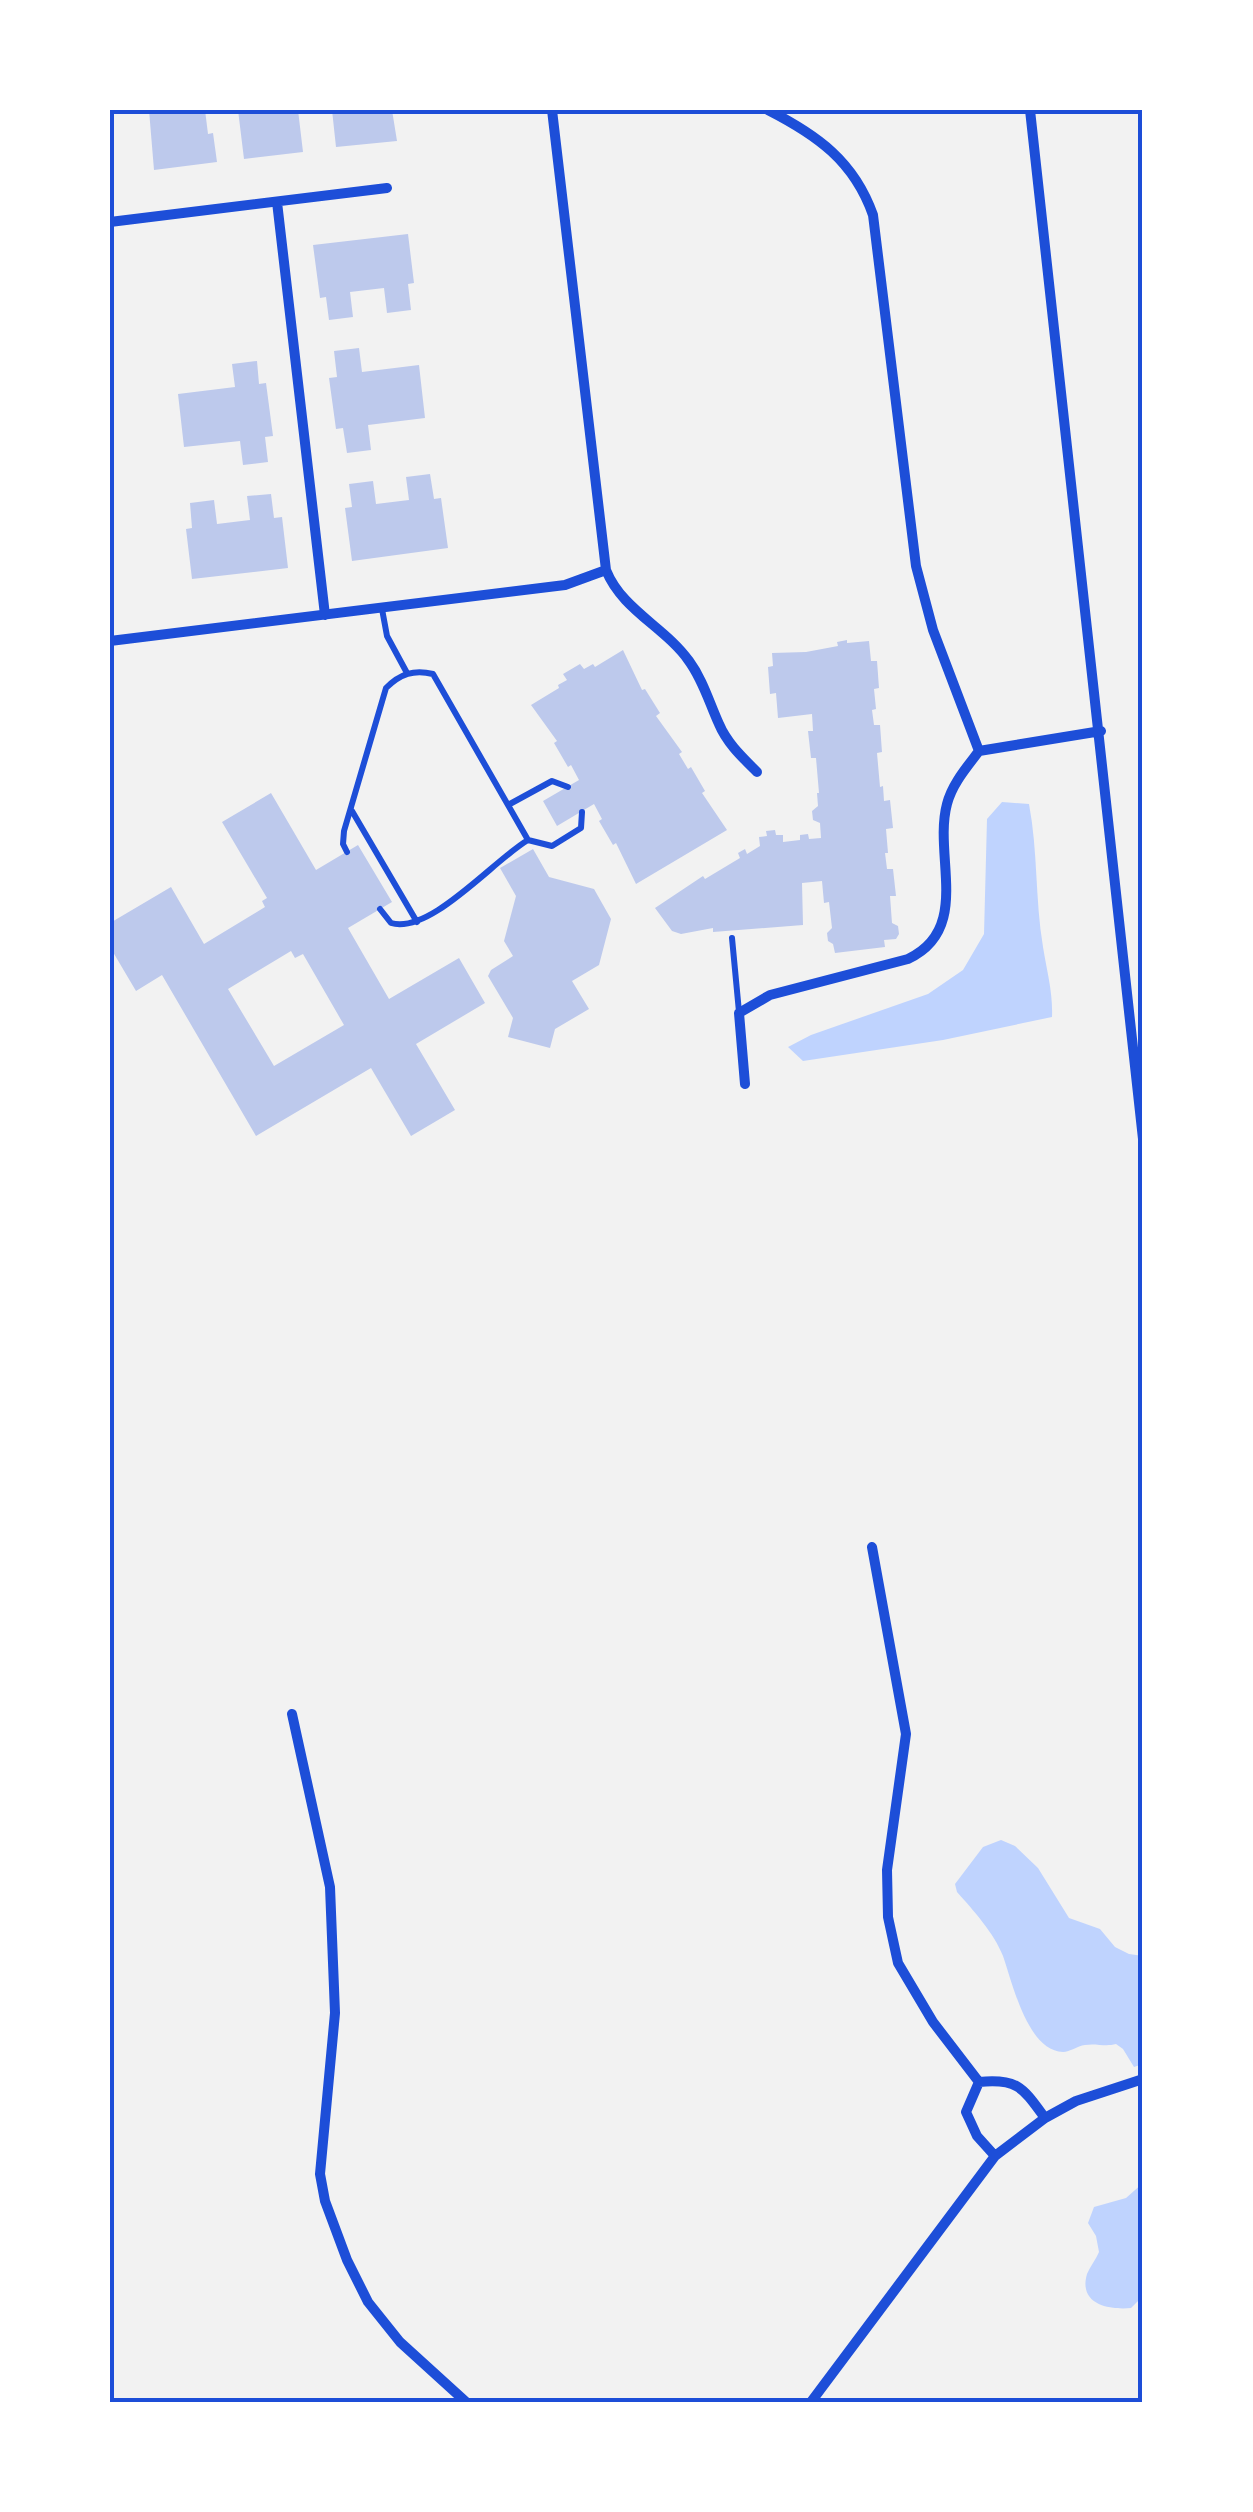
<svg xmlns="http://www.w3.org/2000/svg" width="1253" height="2512" font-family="'Alegreya Sans',sans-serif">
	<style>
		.water { fill: #bfd3fe }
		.building { fill: #bdc9ec; fill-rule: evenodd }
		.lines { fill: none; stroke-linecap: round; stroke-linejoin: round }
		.service { stroke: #1d4ed8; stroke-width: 6 }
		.minor { stroke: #1d4ed8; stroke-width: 10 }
		.neatline { fill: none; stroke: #1d4ed8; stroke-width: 4 }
	</style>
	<rect width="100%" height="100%" fill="#f2f2f2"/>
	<!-- water -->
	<path class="water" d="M 1002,802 L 1029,804 C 1038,851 1035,899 1043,947 C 1047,972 1053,992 1052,1017 L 943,1040 L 803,1061 L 788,1047 L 811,1035 L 928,994 L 963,970 L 984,934 L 987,819 Z
		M 1001,1840 L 1015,1846 L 1038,1868 L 1069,1918 L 1100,1929 L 1115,1947 L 1129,1954 L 1143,1956 L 1143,2064 L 1134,2067 L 1123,2049 L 1116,2044 C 1105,2047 1096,2043 1085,2045 C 1077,2046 1070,2052 1063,2052 C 1027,2051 1012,1981 1003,1956 C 994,1933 973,1910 957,1892 L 955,1884 L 983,1847 Z
		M 1143,2183 L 1143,2296 L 1131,2308 C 1110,2310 1078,2305 1087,2274 C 1090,2267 1096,2259 1099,2252 L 1096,2236 L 1088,2223 L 1094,2207 L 1126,2198 Z"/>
	<!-- building -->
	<path class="building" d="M 149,110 L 205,110 L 208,134 L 213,133 L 217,162 L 154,170 Z
		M 238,110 L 298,110 L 303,152 L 244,159 Z
		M 332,110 L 392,110 L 397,141 L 336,147 Z
		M 408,234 L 414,283 L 408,284 L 411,310 L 387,313 L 384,288 L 350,292 L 353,317 L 329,320 L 326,297 L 320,298 L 313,245 Z
		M 359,348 L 362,372 L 419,365 L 425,418 L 368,425 L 371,450 L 347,453 L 343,428 L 336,429 L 329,378 L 337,377 L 334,351 Z
		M 257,361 L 259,384 L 266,383 L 273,436 L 265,437 L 268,462 L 243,465 L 240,441 L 184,447 L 178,394 L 235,387 L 232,364 Z
		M 430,474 L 434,499 L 441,498 L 448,548 L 352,561 L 345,508 L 352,507 L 349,484 L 373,481 L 376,504 L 409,500 L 406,477 Z
		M 271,494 L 274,518 L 282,517 L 288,568 L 192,579 L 186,529 L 192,528 L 190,503 L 214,500 L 217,524 L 250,520 L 247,496 Z
		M 847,640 L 847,643 L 869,641 L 871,661 L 877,661 L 879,688 L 874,689 L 876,709 L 872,710 L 874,725 L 880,725 L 882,752 L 877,753 L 880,787 L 883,786 L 884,801 L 890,800 L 893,828 L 886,829 L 888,853 L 885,853 L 887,869 L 893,869 L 896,896 L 890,896 L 892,923 L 898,926 L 899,934 L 896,939 L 884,940 L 885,947 L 835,953 L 833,944 L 828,941 L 827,933 L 832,928 L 829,902 L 824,903 L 822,881 L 802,883 L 803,925 L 713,932 L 713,928 L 681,934 L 672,931 L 655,908 L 703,876 L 705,879 L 740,858 L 738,853 L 745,849 L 747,854 L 760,846 L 759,837 L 767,836 L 766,831 L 775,830 L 776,835 L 783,835 L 783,842 L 800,840 L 800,835 L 808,834 L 809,839 L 821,838 L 820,823 L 813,820 L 812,811 L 818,806 L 817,793 L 819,793 L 816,758 L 811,758 L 808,731 L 813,731 L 812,714 L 778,718 L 776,693 L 770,694 L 768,667 L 773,666 L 772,653 L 806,652 L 838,646 L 837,642 Z
		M 623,650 L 642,690 L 645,689 L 660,713 L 656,716 L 682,752 L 679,754 L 688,769 L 691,767 L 705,791 L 702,793 L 727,830 L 636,884 L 616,843 L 613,845 L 599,821 L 602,819 L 594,804 L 557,826 L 543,801 L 579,780 L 571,765 L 568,767 L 554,743 L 557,741 L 531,705 L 559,688 L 558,685 L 567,680 L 563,674 L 580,664 L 584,669 L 593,664 L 595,667 Z
		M 271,793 L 316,870 L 358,845 L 392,902 L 348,928 L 389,999 L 459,958 L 485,1003 L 416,1044 L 455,1110 L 411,1136 L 371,1068 L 256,1136 L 162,975 L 136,991 L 110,947 L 110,923 L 171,887 L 204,944 L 265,907 L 262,901 L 267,898 L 222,822 ZM 291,951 L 295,958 L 303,954 L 344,1025 L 274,1066 L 228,989 Z
		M 533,849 L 549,877 L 594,889 L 611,919 L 599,965 L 572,981 L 589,1009 L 555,1029 L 550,1048 L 508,1037 L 513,1018 L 488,976 L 491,970 L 513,956 L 504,941 L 516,896 L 500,868 Z"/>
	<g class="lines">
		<!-- service -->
		<path class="service" d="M 382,609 L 387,636 L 407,673
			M 508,805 L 552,781 L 568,787
			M 352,811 L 417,922
			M 528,840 L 552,846 L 581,828 L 582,812
			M 347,852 L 343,844 L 344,831 L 386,688 C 400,674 414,669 433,674 L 528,840 C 495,859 430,935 391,923 L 380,909
			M 732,938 L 739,1012"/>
		<!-- minor -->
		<path class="minor" d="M 552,110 L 606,570 C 622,610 665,627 689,661 C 703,680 709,702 719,724 C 727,743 742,757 757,772
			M 768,110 C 817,135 854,161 873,215 L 916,566 L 933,630 L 979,751 L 1101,731
			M 1030,110 L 1143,1139
			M 277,202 L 325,615
			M 110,222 L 387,188
			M 110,641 L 565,585 L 606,570
			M 745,1084 L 739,1013 L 770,995 L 908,959 C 972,929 933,856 947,804 C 952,784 967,767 979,751
			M 872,1547 L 906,1734 L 887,1870 L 888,1917 L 898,1963 L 933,2022 L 979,2082 C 1018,2078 1023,2088 1045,2118
			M 292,1714 L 330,1887 L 335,2013 L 320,2174 L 325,2201 L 347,2260 L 368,2302 L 400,2342 L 466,2402
			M 979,2082 L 966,2112 L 977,2136 L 995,2156
			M 811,2402 L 995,2156 L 1045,2118 L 1076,2101 L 1143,2079"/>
	</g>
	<!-- border -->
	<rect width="1253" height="2512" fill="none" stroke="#ffffff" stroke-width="225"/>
	<rect x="112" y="112" width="1028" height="2288" class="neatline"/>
</svg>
